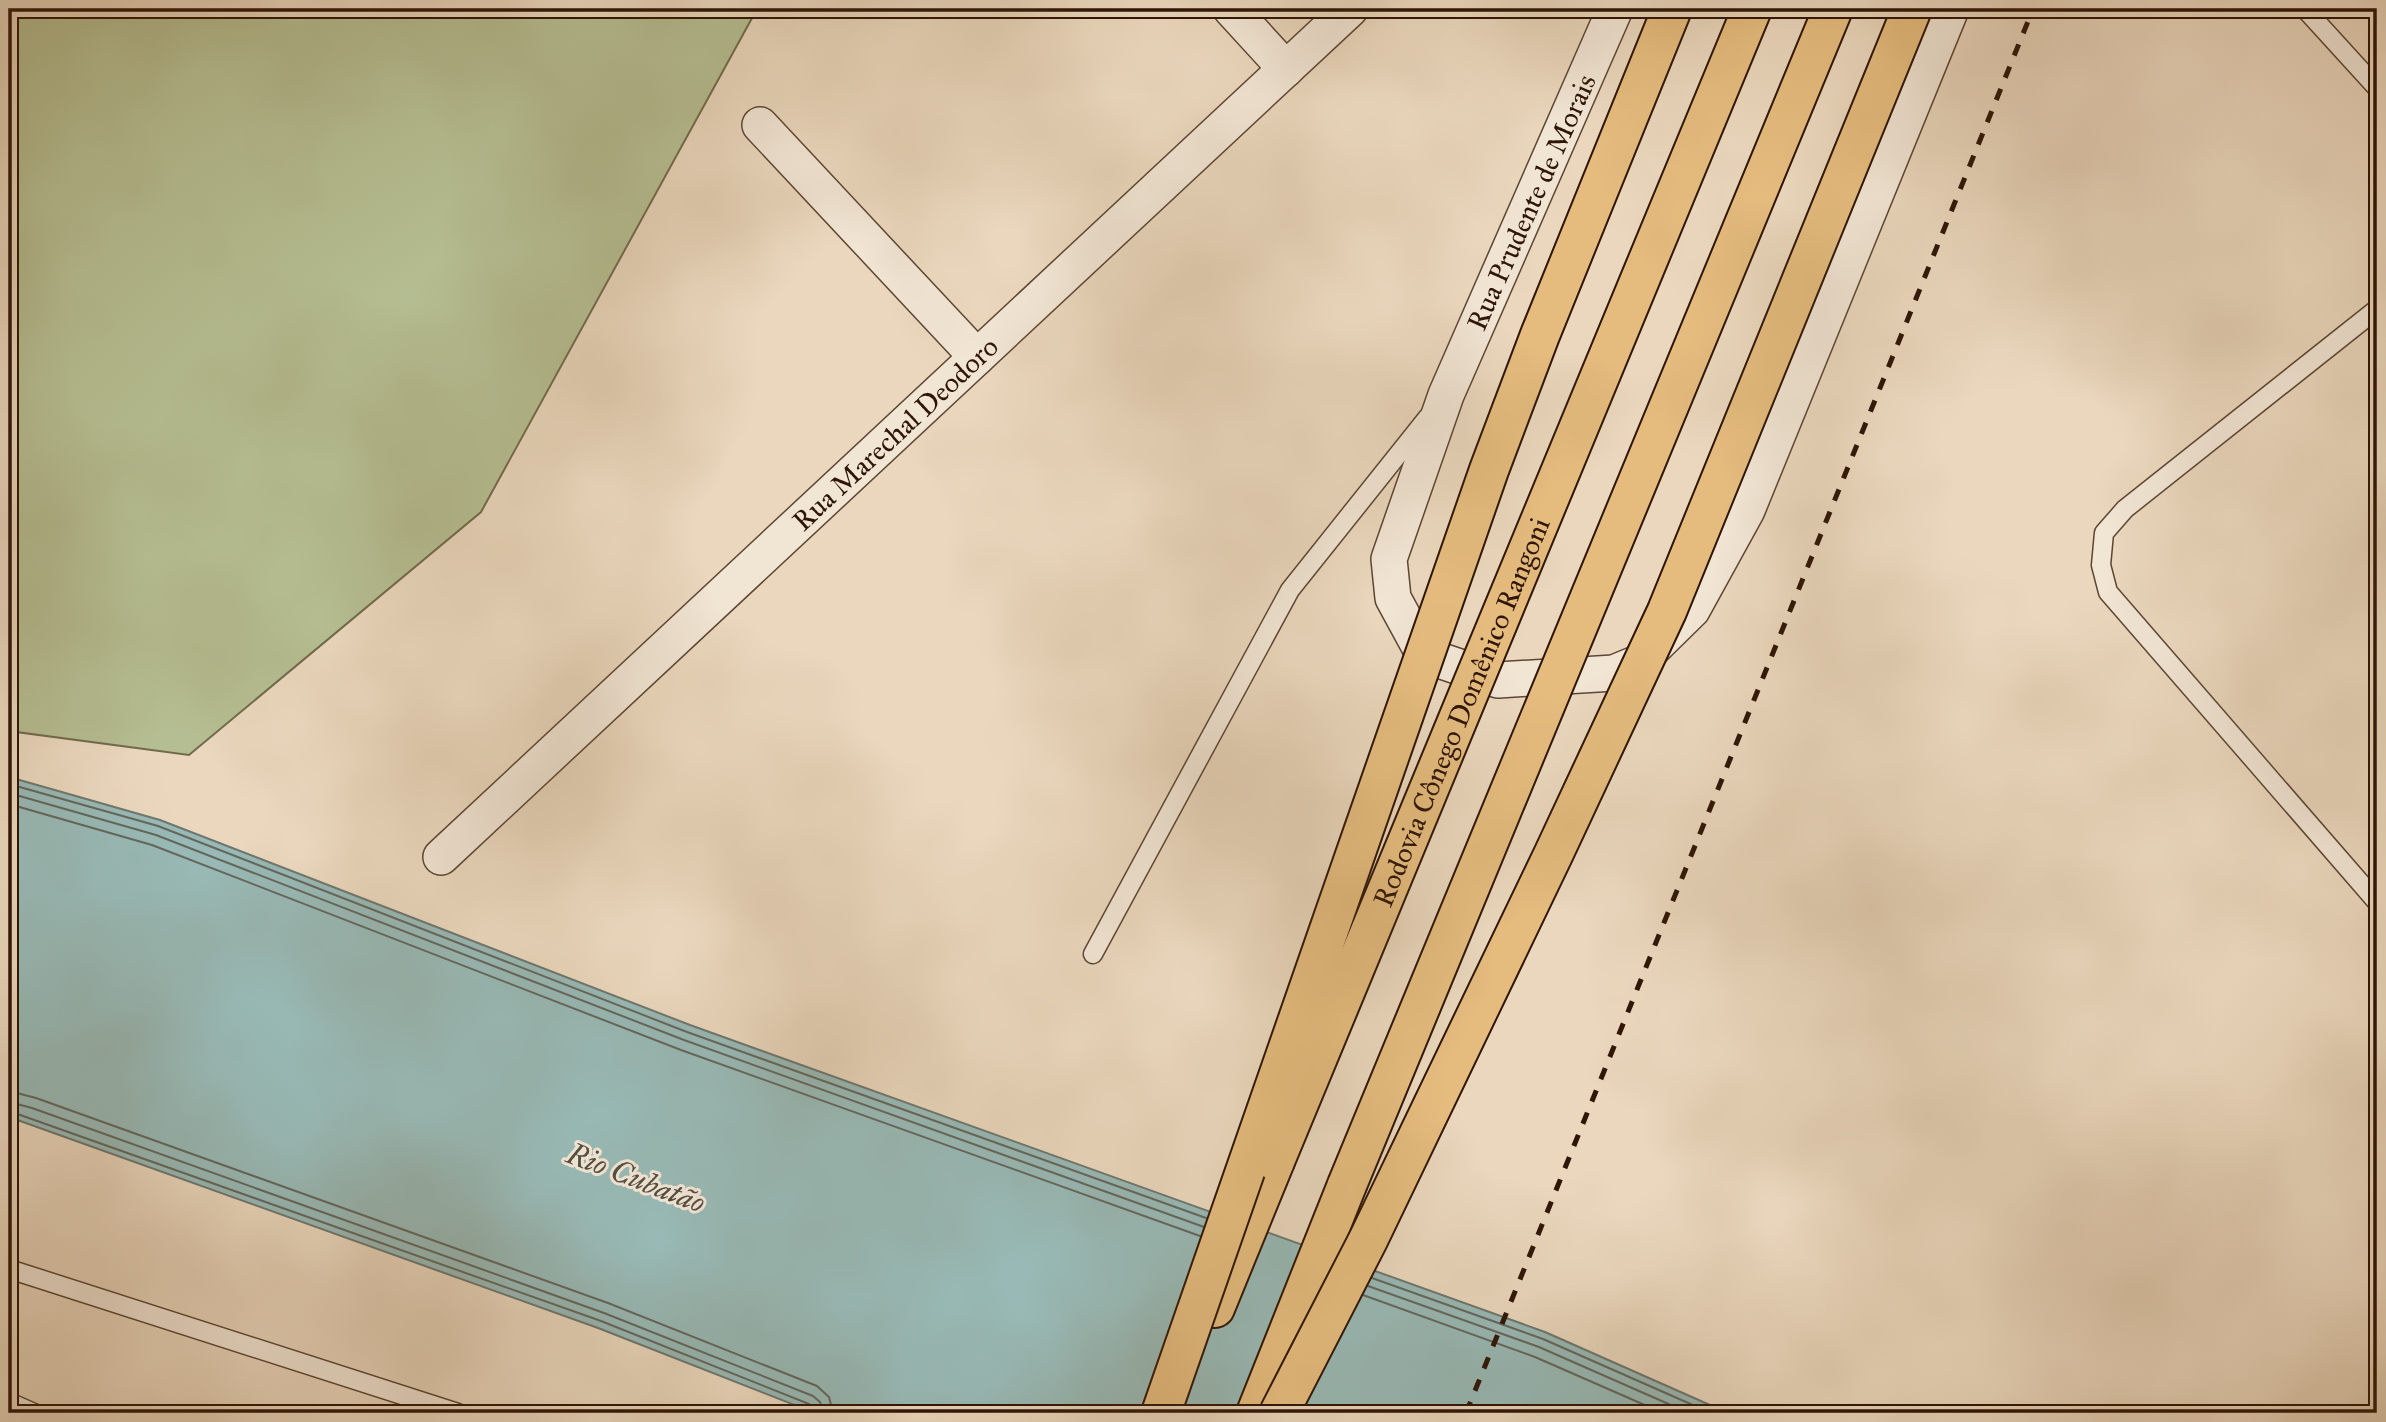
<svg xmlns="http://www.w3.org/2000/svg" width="2386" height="1422" font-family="'IM FELL Great Primer',serif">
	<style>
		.green { fill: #b5be92; stroke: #726a4c; stroke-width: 2 }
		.water { fill: #98b9b5; stroke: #6e776f; stroke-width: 2 }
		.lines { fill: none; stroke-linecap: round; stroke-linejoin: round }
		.shore { stroke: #63675e; stroke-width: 2 }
		.lane-casing { stroke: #5d4634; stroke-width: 21 }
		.street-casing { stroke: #5d4634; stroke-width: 38 }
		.highway-casing { stroke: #2e1506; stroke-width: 42 }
		.lane { stroke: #f1e5d4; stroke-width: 18 }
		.street { stroke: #f1e5d4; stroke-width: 35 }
		.highway { stroke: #e5bc7e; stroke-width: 38 }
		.rail { stroke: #2e1506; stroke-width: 5; stroke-dasharray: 12 12; stroke-linecap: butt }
		.highway-bridge-casing { stroke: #2e1506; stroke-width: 42; stroke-linecap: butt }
		.highway-bridge { stroke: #e5bc7e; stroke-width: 38 }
		.labels { text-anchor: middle; stroke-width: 6; stroke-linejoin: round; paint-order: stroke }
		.street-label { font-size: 28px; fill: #2e1506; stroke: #f1e5d4 }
		.water-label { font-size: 30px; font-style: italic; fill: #534e43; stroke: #f1e5d4 }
	</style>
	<rect width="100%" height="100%" fill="#ead7bd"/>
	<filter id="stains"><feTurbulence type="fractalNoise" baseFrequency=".00286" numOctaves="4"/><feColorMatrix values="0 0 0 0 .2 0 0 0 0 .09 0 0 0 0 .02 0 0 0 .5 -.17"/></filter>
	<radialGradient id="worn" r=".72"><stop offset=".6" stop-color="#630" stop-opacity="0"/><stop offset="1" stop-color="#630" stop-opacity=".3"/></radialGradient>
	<!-- green -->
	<path class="green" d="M 9,9 L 757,9 L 481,512 L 189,755 L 9,731 Z"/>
	<!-- water -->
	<path class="water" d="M 9,777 L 160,820 L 690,1025 L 1545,1332 L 1728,1413 L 815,1413 L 598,1328 L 9,1117 Z"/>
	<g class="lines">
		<!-- shore -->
		<path class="shore" d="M 9,784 L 158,826 L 687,1032 L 1206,1218
			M 9,793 L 156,835 L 684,1040 L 1204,1227
			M 9,804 L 152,845 L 681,1050 L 1200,1236
			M 9,1091 L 36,1098 L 608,1303 L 817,1386 L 829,1397 L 833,1413
			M 9,1102 L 32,1108 L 604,1313 L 813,1396 L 820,1402 L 823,1413
			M 9,1111 L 601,1321 L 809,1404 L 813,1408 L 814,1413
			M 1372,1278 L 1543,1339 L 1711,1413
			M 1368,1286 L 1539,1347 L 1689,1413
			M 1363,1295 L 1535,1357 L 1663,1413"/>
		<defs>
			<path id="lane" d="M 2305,9 L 2377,88
				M 2377,309 L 2125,509 L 2104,533 L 2101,565 L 2108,592 L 2377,902
				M 1093,954 L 1290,590 L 1428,417
				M 9,1269 L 458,1413
				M 9,1402 L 34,1413"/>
			<g id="street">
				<path d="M 1231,9 L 1286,69"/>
				<path d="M 1615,9 L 1446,395 L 1389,559 L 1393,598 L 1424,655 L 1498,680 L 1614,673 L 1638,663 L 1692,610 L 1747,510 L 1951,9"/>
				<path d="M 760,125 L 977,357"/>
				<path id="s1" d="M 441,857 L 1350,9"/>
			</g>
			<path id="highway" d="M 1215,1308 L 1275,1161
				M 1256,1413 L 1347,1185"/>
		</defs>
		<!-- lane casing -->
		<use href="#lane" class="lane-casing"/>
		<!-- street casing -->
		<use href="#street" class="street-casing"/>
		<!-- highway casing -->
		<use href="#highway" class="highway-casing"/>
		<!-- lane -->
		<use href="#lane" class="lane"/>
		<!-- street -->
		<use href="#street" class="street"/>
		<!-- highway -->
		<use href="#highway" class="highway"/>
		<!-- rail -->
		<path class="rail" d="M 1466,1413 L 2033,9"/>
		<defs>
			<g id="highway-bridge">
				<path id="s2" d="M 1275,1161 L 1752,9"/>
				<path d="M 1347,1185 L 1833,9"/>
				<path d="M 1161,1413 L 1489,470 L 1540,335 L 1672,9"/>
				<path d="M 1279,1413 L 1368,1240 L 1553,855 L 1667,611 L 1912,9"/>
			</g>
		</defs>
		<!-- highway-bridge casing -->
		<use href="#highway-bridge" class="highway-bridge-casing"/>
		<!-- highway-bridge -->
		<use href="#highway-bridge" class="highway-bridge"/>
	</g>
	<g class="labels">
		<!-- street labels -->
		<g class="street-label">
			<text transform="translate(1531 202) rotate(-66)" y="10">Rua Prudente de Morais</text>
			<text dy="10" stroke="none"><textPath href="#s1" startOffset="621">Rua Marechal Deodoro</textPath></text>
			<text dy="10" stroke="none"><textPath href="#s2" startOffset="486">Rodovia Cônego Domênico Rangoni</textPath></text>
		</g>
		<!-- water labels -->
		<g class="water-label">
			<text transform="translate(636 1178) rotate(21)" y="10">Rio Cubatão</text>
		</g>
	</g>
	<!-- margin -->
	<rect width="2386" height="1422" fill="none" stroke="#ead7bd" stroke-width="35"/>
	<rect x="10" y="10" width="2365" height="1401" fill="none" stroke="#2e1506" stroke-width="3.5"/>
	<rect x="18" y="18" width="2351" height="1387" fill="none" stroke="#2e1506" stroke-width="2"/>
	<rect width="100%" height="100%" filter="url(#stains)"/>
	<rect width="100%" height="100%" fill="url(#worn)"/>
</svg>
